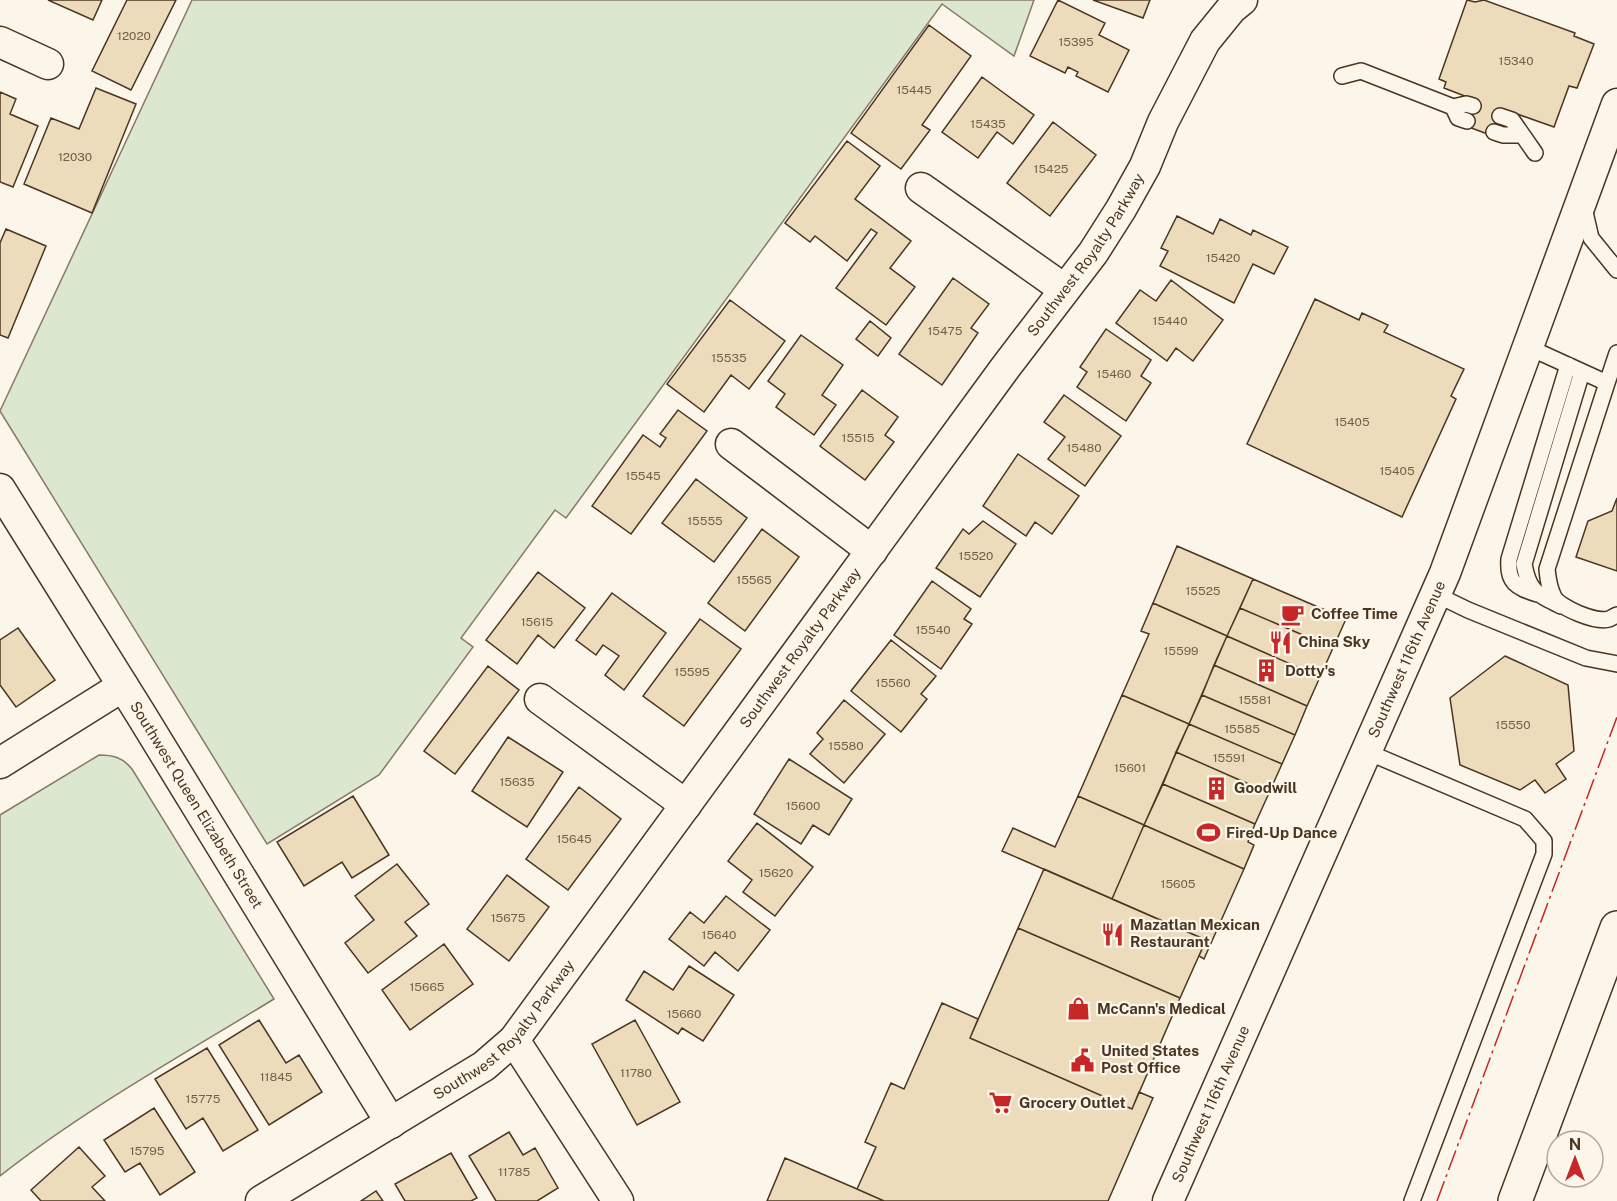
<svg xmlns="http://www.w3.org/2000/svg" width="1617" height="1201" font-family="'Public Sans',sans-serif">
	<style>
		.green { fill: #dce7d0; stroke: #887966; stroke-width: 1.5 }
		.building { fill: #ecdcbc; stroke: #4a3520; stroke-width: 1.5 }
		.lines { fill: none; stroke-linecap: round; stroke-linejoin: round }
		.service-casing { stroke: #4a3520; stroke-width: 18 }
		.minor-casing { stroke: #4a3520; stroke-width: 33 }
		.trunk-casing { stroke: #4a3520; stroke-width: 36 }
		.service { stroke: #fbf6e9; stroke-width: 15 }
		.minor { stroke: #fbf6e9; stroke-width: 30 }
		.trunk { stroke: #fbf6e9; stroke-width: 33 }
		.power { stroke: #c62828; stroke-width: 1.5; stroke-dasharray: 21 4.5 3 4.5; stroke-linecap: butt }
		.labels { text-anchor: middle; stroke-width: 4.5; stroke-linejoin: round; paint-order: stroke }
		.number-label { font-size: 12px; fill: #725f47 }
		.street-label { font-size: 15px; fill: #4a3520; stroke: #fbf6e9 }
		.poi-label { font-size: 15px; font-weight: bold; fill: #4a3520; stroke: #fbf6e9; text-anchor: start }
	</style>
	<rect width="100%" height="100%" fill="#fbf6e9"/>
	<!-- green -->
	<path class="green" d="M 192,0 L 1034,0 L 1014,56 L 942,4 L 566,518 L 555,510 L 461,638 L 473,647 L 379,775 L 267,844 L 0,411 Z
		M 99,755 C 113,755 122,757 132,769 L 274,999 C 181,1056 85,1109 0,1176 L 0,815 Z"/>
	<!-- building -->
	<path class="building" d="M 48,0 L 102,0 L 93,20 Z
		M 127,0 L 176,0 L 131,90 L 92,71 Z
		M 1058,0 L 1105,23 L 1099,35 L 1129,50 L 1108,92 L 1076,76 L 1078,72 L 1068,67 L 1065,73 L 1030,56 Z
		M 1093,0 L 1150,0 L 1143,18 Z
		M 1467,0 L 1475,2 L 1484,0 L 1575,33 L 1574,36 L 1594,44 L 1577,88 L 1569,86 L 1554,127 L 1503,109 L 1493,136 L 1466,126 L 1475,100 L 1444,88 L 1446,82 L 1439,79 Z
		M 929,25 L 971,56 L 922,125 L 930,130 L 901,169 L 851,133 Z
		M 982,77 L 1034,115 L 1013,144 L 997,132 L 978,158 L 942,132 Z
		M 96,88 L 136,104 L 92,213 L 24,184 L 51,118 L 79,129 Z
		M 0,92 L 16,99 L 10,114 L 38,126 L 13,187 L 0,182 Z
		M 1053,122 L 1096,155 L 1050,216 L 1007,183 Z
		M 847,141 L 880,166 L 855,199 L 911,241 L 890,268 L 915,287 L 886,325 L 836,288 L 877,233 L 871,229 L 847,261 L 815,236 L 810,242 L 785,223 Z
		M 1177,216 L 1213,234 L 1220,219 L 1251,235 L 1253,230 L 1288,247 L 1274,274 L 1253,264 L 1234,303 L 1160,266 L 1168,251 L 1161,248 Z
		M 6,229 L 46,246 L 8,338 L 0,335 L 0,243 Z
		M 953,278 L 989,304 L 971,328 L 978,333 L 942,385 L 899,354 Z
		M 1171,280 L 1223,320 L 1193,361 L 1176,348 L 1167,361 L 1116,323 L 1140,290 L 1156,301 Z
		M 1315,299 L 1359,320 L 1362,313 L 1388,325 L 1384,332 L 1464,369 L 1451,396 L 1456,399 L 1402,517 L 1247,444 Z
		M 730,300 L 785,341 L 749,389 L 731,375 L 704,412 L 667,384 Z
		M 870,321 L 891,338 L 878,356 L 856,339 Z
		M 1106,329 L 1151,360 L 1141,376 L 1151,383 L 1126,421 L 1077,387 L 1087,372 L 1080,367 Z
		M 801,335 L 843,365 L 822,395 L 836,405 L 814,435 L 776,407 L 785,394 L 768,381 Z
		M 862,390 L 898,417 L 885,435 L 894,442 L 865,480 L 820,446 Z
		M 1064,395 L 1121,436 L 1085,486 L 1048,459 L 1065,437 L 1044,422 Z
		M 678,410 L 707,431 L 631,534 L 592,506 L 643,435 L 660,447 L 666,438 L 660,434 Z
		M 1018,454 L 1079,496 L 1052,534 L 1035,522 L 1026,536 L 983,506 Z
		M 696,479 L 747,518 L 714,562 L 662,523 Z
		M 1617,498 L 1617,571 L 1576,557 L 1588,521 L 1612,511 Z
		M 983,521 L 1016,544 L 980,597 L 936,568 L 963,529 L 969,534 Z
		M 762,529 L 799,557 L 745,631 L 708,603 Z
		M 1177,546 L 1253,579 L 1227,636 L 1153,603 Z
		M 538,572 L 585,608 L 554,648 L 538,635 L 517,664 L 486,640 Z
		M 1253,579 L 1346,619 L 1333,648 L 1240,608 Z
		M 932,581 L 971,609 L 964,619 L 972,624 L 941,669 L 894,635 Z
		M 612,593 L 666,633 L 624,690 L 605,675 L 619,656 L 603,645 L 596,655 L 576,640 Z
		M 1153,603 L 1227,636 L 1189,724 L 1122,695 L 1149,634 L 1141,631 Z
		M 1240,608 L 1333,648 L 1320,677 L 1227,636 Z
		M 700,619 L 741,649 L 684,726 L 643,696 Z
		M 18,628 L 55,680 L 16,707 L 0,685 L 0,640 Z
		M 1227,636 L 1320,677 L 1307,706 L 1214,665 Z
		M 891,640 L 936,676 L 921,694 L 927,699 L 901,732 L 851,691 Z
		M 1505,656 L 1568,685 L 1574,751 L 1556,764 L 1566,779 L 1545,793 L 1535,780 L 1520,790 L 1460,765 L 1450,698 Z
		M 1214,665 L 1307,706 L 1295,735 L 1202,695 Z
		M 488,666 L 519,690 L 455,774 L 424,751 Z
		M 1122,695 L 1189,724 L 1144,825 L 1078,796 Z
		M 1202,695 L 1295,735 L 1282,764 L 1189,724 Z
		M 844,700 L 885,734 L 844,783 L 810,754 L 823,739 L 817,733 Z
		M 1189,724 L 1282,764 L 1269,793 L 1176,752 Z
		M 508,737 L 563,772 L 527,827 L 472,791 Z
		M 1176,752 L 1269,793 L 1255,824 L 1163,784 Z
		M 789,759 L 852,799 L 829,835 L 813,825 L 801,844 L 754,814 Z
		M 1163,784 L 1255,824 L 1248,842 L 1254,845 L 1244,869 L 1144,825 Z
		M 579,787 L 621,819 L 568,890 L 526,859 Z
		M 353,796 L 389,855 L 352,878 L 342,862 L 304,886 L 277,842 Z
		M 1078,796 L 1144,825 L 1112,899 L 1002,851 L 1013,828 L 1055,847 Z
		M 757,823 L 813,867 L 775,916 L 743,892 L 752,880 L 728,861 Z
		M 1144,825 L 1244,869 L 1204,959 L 1199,956 L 1206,940 L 1112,899 Z
		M 397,864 L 429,904 L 405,922 L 417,936 L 368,973 L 345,943 L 374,920 L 355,896 Z
		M 1044,869 L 1206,940 L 1180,998 L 1018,928 Z
		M 507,875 L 549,907 L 509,961 L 467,929 Z
		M 726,896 L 770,930 L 738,971 L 715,952 L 704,966 L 669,939 L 690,912 L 704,923 Z
		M 1018,928 L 1180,998 L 1132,1109 L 970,1038 Z
		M 444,944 L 473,984 L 410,1030 L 382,990 Z
		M 689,966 L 734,995 L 703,1041 L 682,1028 L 678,1034 L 626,1000 L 644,971 L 673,990 Z
		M 942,1003 L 978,1019 L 970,1038 L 1132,1109 L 1139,1092 L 1153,1098 L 1108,1201 L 884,1201 L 857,1189 L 876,1147 L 865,1142 L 891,1083 L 904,1089 Z
		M 259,1020 L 286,1063 L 299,1055 L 322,1092 L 269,1125 L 219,1045 Z
		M 635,1020 L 680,1102 L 637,1125 L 592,1044 Z
		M 207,1048 L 258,1130 L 223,1151 L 203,1118 L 186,1129 L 155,1079 Z
		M 154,1108 L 195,1172 L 160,1195 L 140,1163 L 125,1172 L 104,1140 Z
		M 509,1132 L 523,1155 L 535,1148 L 558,1188 L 537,1201 L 496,1201 L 469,1156 Z
		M 79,1147 L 105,1176 L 92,1187 L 105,1201 L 41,1201 L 31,1190 Z
		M 451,1153 L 477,1198 L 471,1201 L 405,1201 L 395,1184 Z
		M 785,1158 L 857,1189 L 884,1201 L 767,1201 Z
		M 376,1191 L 383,1201 L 361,1201 Z"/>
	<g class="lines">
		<defs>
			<path id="service" d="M 1342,76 L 1361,71 L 1453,107 L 1466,104 L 1473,106
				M 1453,107 L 1458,118 L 1467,121
				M 1500,116 L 1512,120 L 1535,153
				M 1494,132 L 1503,135 L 1522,135
				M 1584,208 L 1591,238 L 1617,270
				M 1528,347 L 1607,383 L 1617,353
				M 1607,383 L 1547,569 C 1548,579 1549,588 1554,597 C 1560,608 1596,623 1609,619 C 1610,619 1616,615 1617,615
				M 1435,594 L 1468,610 L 1586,658 L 1617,664
				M 1537,594 C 1516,587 1507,583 1509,559 L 1568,365
				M 1561,606 C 1537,594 1529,592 1524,564 L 1582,372
				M 1365,751 L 1525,819 L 1544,841 L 1544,854 L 1412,1201"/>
			<g id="minor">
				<path d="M 0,42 L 48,64"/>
				<path d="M 921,188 L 1064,289"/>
				<path d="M 731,444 L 872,551"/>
				<path id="s1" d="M 0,489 L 140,713 L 391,1123"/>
				<path d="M 540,699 L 686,805"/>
				<path d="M 0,763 L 123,686"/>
				<path d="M 514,1040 L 618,1201"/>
				<path id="s2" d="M 261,1201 L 484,1066 L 514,1040 L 1005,368 L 1093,253 L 1121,209 L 1145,166 L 1163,122 L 1205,41 L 1231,9 L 1242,0"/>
				<path id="s3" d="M 1168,1201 L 1445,573 L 1617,104"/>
			</g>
			<path id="trunk" d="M 1515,1201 L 1617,928"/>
		</defs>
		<!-- service casing -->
		<use href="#service" class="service-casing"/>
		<!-- minor casing -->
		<use href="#minor" class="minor-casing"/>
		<!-- trunk casing -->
		<use href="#trunk" class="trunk-casing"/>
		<!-- service -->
		<use href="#service" class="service"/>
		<!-- minor -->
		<use href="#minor" class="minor"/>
		<!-- trunk -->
		<use href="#trunk" class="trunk"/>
		<!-- power -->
		<path class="power" d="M 1437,1201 L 1617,717"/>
	</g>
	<!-- icons -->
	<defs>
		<symbol id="cafe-bare" viewBox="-9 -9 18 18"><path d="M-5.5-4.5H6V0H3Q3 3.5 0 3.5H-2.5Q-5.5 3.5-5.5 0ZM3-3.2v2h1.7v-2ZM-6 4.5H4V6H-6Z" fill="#c62828" stroke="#fbf6e9" stroke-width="2.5" paint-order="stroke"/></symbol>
		<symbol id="restaurant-bare" viewBox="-9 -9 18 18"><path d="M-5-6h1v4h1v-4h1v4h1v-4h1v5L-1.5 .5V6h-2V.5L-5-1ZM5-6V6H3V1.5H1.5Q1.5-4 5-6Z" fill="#c62828" stroke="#fbf6e9" stroke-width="2.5" paint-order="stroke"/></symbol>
		<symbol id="building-bare" viewBox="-9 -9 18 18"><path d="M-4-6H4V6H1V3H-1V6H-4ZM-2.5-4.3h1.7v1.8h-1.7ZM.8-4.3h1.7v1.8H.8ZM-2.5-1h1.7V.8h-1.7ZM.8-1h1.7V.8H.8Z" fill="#c62828" stroke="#fbf6e9" stroke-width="2.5" paint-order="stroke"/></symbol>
		<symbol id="stadium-bare" viewBox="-9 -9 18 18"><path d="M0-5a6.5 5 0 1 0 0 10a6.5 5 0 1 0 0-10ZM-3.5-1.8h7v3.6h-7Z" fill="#c62828" stroke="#fbf6e9" stroke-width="2.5" paint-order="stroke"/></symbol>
		<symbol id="shop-bare" viewBox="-9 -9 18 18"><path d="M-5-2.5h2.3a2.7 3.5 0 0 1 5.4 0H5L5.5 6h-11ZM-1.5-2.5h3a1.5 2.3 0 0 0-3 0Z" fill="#c62828" stroke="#fbf6e9" stroke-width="2.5" paint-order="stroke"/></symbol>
		<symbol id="civic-bare" viewBox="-9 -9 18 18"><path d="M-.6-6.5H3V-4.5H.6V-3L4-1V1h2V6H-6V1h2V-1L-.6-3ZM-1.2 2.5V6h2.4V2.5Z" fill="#c62828" stroke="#fbf6e9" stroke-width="2.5" paint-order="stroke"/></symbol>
		<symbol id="supermarket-bare" viewBox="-9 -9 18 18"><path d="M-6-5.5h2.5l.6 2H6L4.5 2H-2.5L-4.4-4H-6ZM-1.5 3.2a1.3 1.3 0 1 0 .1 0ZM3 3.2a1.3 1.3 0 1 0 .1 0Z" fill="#c62828" stroke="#fbf6e9" stroke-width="2.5" paint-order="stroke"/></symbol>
	</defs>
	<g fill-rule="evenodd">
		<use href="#cafe-bare" x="1276" y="598" width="33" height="33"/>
		<use href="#restaurant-bare" x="1264" y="626" width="33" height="33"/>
		<use href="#building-bare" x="1250" y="654" width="33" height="33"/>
		<use href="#building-bare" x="1200" y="772" width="33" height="33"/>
		<use href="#stadium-bare" x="1192" y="816" width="33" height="33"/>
		<use href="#restaurant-bare" x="1096" y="918" width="33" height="33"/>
		<use href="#shop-bare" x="1062" y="992" width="33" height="33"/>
		<use href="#civic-bare" x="1066" y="1044" width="33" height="33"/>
		<use href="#supermarket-bare" x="984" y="1086" width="33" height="33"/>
	</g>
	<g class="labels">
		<!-- number labels -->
		<g class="number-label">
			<text x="134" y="40">12020</text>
			<text x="1076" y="46">15395</text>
			<text x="1516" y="65">15340</text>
			<text x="914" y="94">15445</text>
			<text x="988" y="128">15435</text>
			<text x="75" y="161">12030</text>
			<text x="1051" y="173">15425</text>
			<text x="1223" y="262">15420</text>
			<text x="1170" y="325">15440</text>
			<text x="945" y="335">15475</text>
			<text x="729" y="362">15535</text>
			<text x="1114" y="378">15460</text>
			<text x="1352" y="426">15405</text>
			<text x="858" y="442">15515</text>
			<text x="1084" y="452">15480</text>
			<text x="1397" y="475">15405</text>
			<text x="643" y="480">15545</text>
			<text x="705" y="525">15555</text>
			<text x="976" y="560">15520</text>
			<text x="754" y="584">15565</text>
			<text x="1203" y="595">15525</text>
			<text x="537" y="626">15615</text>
			<text x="933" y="634">15540</text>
			<text x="1181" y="655">15599</text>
			<text x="692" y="676">15595</text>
			<text x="893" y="687">15560</text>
			<text x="1255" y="704">15581</text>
			<text x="1513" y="729">15550</text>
			<text x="1242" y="733">15585</text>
			<text x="846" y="750">15580</text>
			<text x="1229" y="762">15591</text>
			<text x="1130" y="772">15601</text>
			<text x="517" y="786">15635</text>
			<text x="803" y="810">15600</text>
			<text x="574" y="843">15645</text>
			<text x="776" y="877">15620</text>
			<text x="1178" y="888">15605</text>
			<text x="508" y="922">15675</text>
			<text x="719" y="939">15640</text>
			<text x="427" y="991">15665</text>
			<text x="684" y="1018">15660</text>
			<text x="636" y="1077">11780</text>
			<text x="276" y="1081">11845</text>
			<text x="203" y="1103">15775</text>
			<text x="147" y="1155">15795</text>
			<text x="514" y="1176">11785</text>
		</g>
		<!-- street labels -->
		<g class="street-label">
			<text dy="5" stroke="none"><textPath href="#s2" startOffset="1272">Southwest Royalty Parkway</textPath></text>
			<text dy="5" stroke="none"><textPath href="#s2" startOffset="786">Southwest Royalty Parkway</textPath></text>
			<text dy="5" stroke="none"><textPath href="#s3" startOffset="592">Southwest 116th Avenue</textPath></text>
			<text dy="5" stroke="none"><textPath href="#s1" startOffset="372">Southwest Queen Elizabeth Street</textPath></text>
			<text dy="5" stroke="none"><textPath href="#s2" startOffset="300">Southwest Royalty Parkway</textPath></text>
			<text dy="5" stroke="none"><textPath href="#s3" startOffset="106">Southwest 116th Avenue</textPath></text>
		</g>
		<!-- poi labels -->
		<g class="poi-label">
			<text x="1311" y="619">Coffee Time</text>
			<text x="1298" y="647">China Sky</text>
			<text x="1285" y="676">Dotty's</text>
			<text x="1234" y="793">Goodwill</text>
			<text x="1226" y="838">Fired-Up Dance</text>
			<text x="1130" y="930">Mazatlan Mexican<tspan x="1130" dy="17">Restaurant</tspan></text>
			<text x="1097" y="1014">McCann's Medical</text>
			<text x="1101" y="1056">United States<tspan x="1101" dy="17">Post Office</tspan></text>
			<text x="1019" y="1108">Grocery Outlet</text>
		</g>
	</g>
	<!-- north arrow -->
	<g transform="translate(1575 1159)"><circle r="28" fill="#fbf6e9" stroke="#b4a999" stroke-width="1.5"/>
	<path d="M0-4.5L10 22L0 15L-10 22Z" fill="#c62828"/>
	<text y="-9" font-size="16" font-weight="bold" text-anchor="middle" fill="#4a3520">N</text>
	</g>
</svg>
